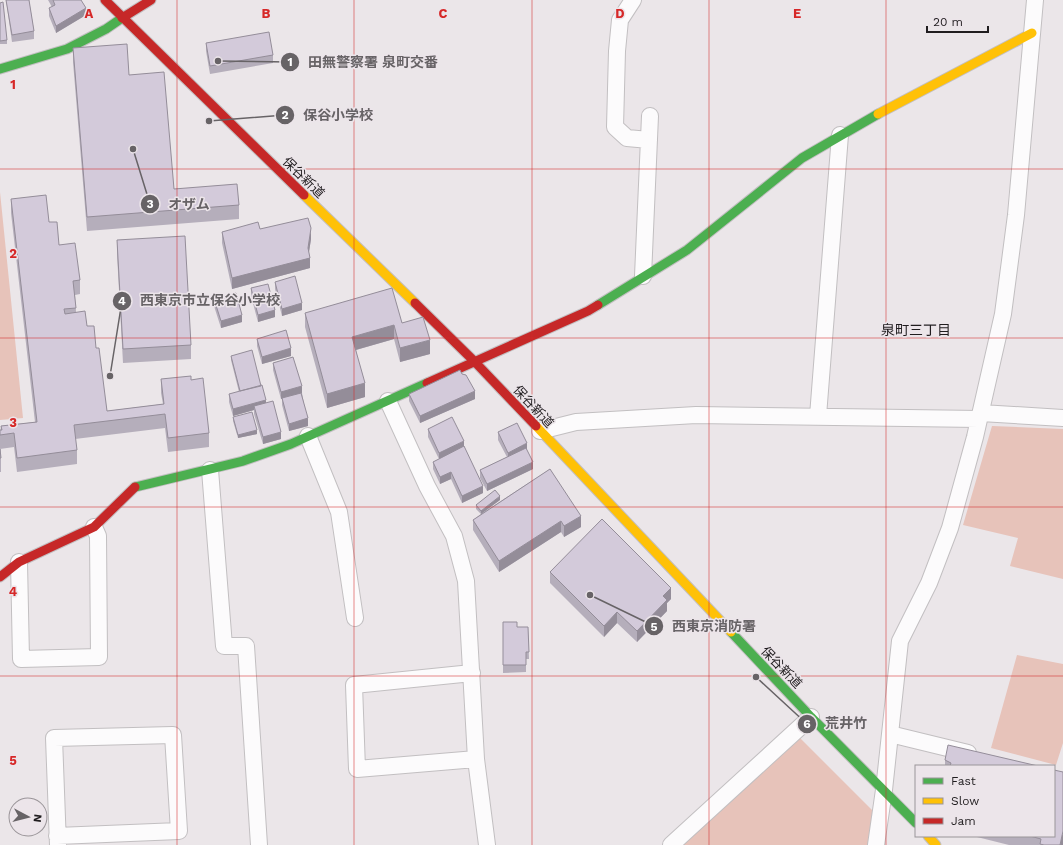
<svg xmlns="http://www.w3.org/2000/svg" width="1063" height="845" font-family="'Work Sans','Noto Sans JP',sans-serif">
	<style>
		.green { fill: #e7c3ba }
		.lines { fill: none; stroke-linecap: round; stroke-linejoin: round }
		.street-casing { stroke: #c2bfc1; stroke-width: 18 }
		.fast-casing { stroke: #c2bfc1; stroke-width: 11 }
		.slow-casing { stroke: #c2bfc1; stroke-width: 11 }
		.jam-casing { stroke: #c2bfc1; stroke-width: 11 }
		.street { stroke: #fcfbfc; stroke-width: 16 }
		.fast { stroke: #4caf50; stroke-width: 9 }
		.slow { stroke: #ffc107; stroke-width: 9 }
		.jam { stroke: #c62828; stroke-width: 9 }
		.wall { fill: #b5aebb }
		.shaded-wall { fill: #948d99 }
		.building { fill: #d3cada; stroke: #948d99 }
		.grid { fill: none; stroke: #d62828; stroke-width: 1; stroke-opacity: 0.55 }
		.labels { text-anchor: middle; stroke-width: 3; stroke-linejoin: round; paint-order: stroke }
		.street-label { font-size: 13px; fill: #201d1f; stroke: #ece5ea }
		.neighbourhood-label { font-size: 14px; fill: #201d1f; stroke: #ece5ea }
		.grid-label { font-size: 13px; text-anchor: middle; font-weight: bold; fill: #d62828; stroke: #ece5ea; stroke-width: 3; stroke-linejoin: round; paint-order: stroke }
		.leader { fill: none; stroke: #676366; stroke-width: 1.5 }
		.callout-dot { fill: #676366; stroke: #ece5ea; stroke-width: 1.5 }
		.mark-label { font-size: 12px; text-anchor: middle; font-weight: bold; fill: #fff }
		.callout-label { font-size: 14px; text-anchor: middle; font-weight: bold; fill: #676366; stroke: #ece5ea; stroke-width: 3; stroke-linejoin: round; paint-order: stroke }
	</style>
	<rect width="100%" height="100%" fill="#ebe6e9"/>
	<!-- green -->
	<path class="green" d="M 0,192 L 23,418 L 0,420 Z
		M 992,426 L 1063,429 L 1063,579 L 1010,566 L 1018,538 L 963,525 Z
		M 1017,655 L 1063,664 L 1063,743 L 1056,765 L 991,748 Z
		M 799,737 L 875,813 L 871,845 L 679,845 Z"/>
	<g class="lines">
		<defs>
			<path id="street" d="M 633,0 L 620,20 L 617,51 L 615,127 L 627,138 L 649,140
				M 643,276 L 650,116
				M 388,401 L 427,486 L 454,536 L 466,581 L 476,759 L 487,845
				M 981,413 L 1063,418
				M 818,416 L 840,135
				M 540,431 L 576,422 L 696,415 L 979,419
				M 308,436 L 339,512 L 355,618
				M 210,470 L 224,646 L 246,646 L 259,845
				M 19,562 L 21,659 L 99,657 L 98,536 L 94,527
				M 472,673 L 354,685 L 357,769 L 476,759
				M 890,734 L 968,753
				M 57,836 L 179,831 L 173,735 L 54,738 L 58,845
				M 671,845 L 811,717
				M 876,845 L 884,790 L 900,641 L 929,583 L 950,528 L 975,437 L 1003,314 L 1016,215 L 1035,0"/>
			<path id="fast" d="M 0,69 L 67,49 L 106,29 L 122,18
				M 598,305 L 687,250 L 802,158 L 878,114
				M 135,487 L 243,461 L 291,444 L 427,383
				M 731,632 L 811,717 L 916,823"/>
			<path id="slow" d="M 878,114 L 1032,33
				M 304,195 L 415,303
				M 536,426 L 731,632
				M 928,836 L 936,845"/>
			<path id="jam" d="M 105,0 L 304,195
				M 122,18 L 151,0
				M 415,303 L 474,361 L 536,426
				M 427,383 L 588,311 L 598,305
				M 0,577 L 19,562 L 94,527 L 135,487"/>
		</defs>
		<!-- street casing -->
		<use href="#street" class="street-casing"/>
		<!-- fast casing -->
		<use href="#fast" class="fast-casing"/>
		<!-- slow casing -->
		<use href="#slow" class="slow-casing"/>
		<!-- jam casing -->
		<use href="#jam" class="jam-casing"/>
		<!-- street -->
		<use href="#street" class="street"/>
		<!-- fast -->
		<use href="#fast" class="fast"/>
		<!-- slow -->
		<use href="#slow" class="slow"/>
		<!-- jam -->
		<use href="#jam" class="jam"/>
	</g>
	<!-- wall -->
	<path class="wall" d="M 6,0 L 29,0 L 34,31 L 34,39 L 12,42 Z
		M 48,0 L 81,0 L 86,15 L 56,33 L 49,16 L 49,8 L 52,7 Z
		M 0,3 L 7,40 L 7,44 L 0,44 Z
		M 206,43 L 273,55 L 273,63 L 210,74 L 206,51 Z
		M 73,48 L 129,75 L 174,189 L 239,205 L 239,219 L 87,231 L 73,62 Z
		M 11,199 L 49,222 L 59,245 L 80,280 L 80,294 L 75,295 L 76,312 L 87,326 L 96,348 L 107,411 L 163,404 L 161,393 L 161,379 L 191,380 L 209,433 L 209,447 L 168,452 L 165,428 L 75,439 L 77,450 L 77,464 L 17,472 L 14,447 L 0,449 L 0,435 L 1,426 L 35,422 L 11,213 Z
		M 260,229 L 311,239 L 309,252 L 310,268 L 232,289 L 222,243 L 222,232 Z
		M 117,240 L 191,345 L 191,359 L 123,363 L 117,254 Z
		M 275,282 L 302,310 L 282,316 L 275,289 Z
		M 251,288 L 275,317 L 258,322 L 251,296 Z
		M 214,299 L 242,322 L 221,328 L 214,306 Z
		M 305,313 L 402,323 L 430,354 L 400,362 L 394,339 L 356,350 L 365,397 L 327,408 L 305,327 Z
		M 257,339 L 291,356 L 262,364 L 257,346 Z
		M 231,356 L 266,403 L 281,439 L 263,444 L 254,414 L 254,410 L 233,416 L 229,402 L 229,394 L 239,392 L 231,360 Z
		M 273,363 L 302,393 L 308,426 L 289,431 L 282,405 L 282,399 L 281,399 L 273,370 Z
		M 409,394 L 475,399 L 420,423 L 409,401 Z
		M 233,417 L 257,434 L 238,438 L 233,421 Z
		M 428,429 L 464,446 L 483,493 L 462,503 L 451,479 L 440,484 L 433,469 L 433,462 L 439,459 L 428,437 Z
		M 498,432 L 527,451 L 533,469 L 487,491 L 480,478 L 480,470 L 507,457 L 498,440 Z
		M 0,449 L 1,458 L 1,472 L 0,472 Z
		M 550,469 L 581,527 L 564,537 L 561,532 L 499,572 L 473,530 L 473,520 L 481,514 L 476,509 L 476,505 L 500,500 L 484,512 Z
		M 550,572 L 671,599 L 667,603 L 667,611 L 637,642 L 617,623 L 604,637 L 550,583 Z
		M 503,622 L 517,627 L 528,627 L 529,659 L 526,659 L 526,672 L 503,673 Z
		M 945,760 L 1038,766 L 945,766 Z
		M 973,836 L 1054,836 L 1063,845 L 1009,845 Z"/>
	<!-- shaded-wall -->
	<path class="shaded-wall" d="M 86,8 L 86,15 L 56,33 L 56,26 Z
		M 311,228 L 311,239 L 308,258 L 310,258 L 310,268 L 232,289 L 232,278 L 308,248 Z
		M 302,303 L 302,310 L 282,316 L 282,309 Z
		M 275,310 L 275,317 L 258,322 L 258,315 Z
		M 242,315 L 242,322 L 221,328 L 221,321 Z
		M 394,325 L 394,339 L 352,351 L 352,337 Z
		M 430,340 L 430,354 L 400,362 L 400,348 Z
		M 291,348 L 291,356 L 262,364 L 262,357 Z
		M 365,383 L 365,397 L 327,408 L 327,394 Z
		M 302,386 L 302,393 L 281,399 L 281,392 Z
		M 475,391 L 475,399 L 420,423 L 420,416 Z
		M 266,400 L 266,407 L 254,406 L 254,410 L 233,416 L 233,409 Z
		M 308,418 L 308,426 L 289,431 L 289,424 Z
		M 257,430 L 257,434 L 238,438 L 238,435 Z
		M 281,432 L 281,439 L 263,444 L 263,437 Z
		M 464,441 L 464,449 L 439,461 L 439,453 Z
		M 527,443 L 527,451 L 508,460 L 508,453 Z
		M 533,462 L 533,469 L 487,491 L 487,484 Z
		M 451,472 L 451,479 L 440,484 L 440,477 Z
		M 483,486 L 483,493 L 462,503 L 462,496 Z
		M 500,496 L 500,500 L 481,514 L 481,511 Z
		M 581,516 L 581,527 L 564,537 L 564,526 Z
		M 561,521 L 561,532 L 499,572 L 499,561 Z
		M 671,588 L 671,599 L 667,603 L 667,611 L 637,642 L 637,631 L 663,596 Z
		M 617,612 L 617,623 L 604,637 L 604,626 Z
		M 1063,831 L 1063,845 L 1060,845 Z"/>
	<!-- building -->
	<path class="building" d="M 6,0 L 29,0 L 34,31 L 12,35 Z
		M 53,0 L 81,0 L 86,8 L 56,26 L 49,8 L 55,5 Z
		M 3,2 L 7,40 L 0,41 L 0,3 Z
		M 269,32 L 273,55 L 210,66 L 206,43 Z
		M 127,44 L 129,75 L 164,72 L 174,189 L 237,184 L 239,205 L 87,217 L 73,48 Z
		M 46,195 L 49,222 L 57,222 L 59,245 L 75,243 L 80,280 L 73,281 L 76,308 L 64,309 L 65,314 L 85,311 L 87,326 L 94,326 L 96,348 L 99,348 L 107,411 L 164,404 L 161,379 L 191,376 L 191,380 L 203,378 L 209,433 L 168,438 L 165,414 L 74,425 L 77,450 L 17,458 L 14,433 L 0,435 L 0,430 L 2,430 L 1,426 L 37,422 L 11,199 Z
		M 308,218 L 311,228 L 308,248 L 310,258 L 232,278 L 222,232 L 258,222 L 260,229 Z
		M 185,236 L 191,345 L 123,349 L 117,240 Z
		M 295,276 L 302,303 L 282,309 L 275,282 Z
		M 268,284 L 275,310 L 258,315 L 251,288 Z
		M 392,288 L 402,323 L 423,317 L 430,340 L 400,348 L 394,325 L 352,337 L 365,383 L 327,394 L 305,313 Z
		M 236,293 L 242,315 L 221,321 L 214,299 Z
		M 286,330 L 291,348 L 262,357 L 257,339 Z
		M 252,350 L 261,386 L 240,391 L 231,356 Z
		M 293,357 L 302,386 L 281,392 L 273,363 Z
		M 460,370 L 462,374 L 466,375 L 475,391 L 420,416 L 409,394 Z
		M 262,385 L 266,400 L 233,409 L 229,394 Z
		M 301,393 L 308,418 L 289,424 L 282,398 Z
		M 273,401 L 281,432 L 263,437 L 254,406 Z
		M 252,412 L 257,430 L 238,435 L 233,417 Z
		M 452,417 L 464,441 L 439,453 L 428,429 Z
		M 517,423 L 527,443 L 508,453 L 498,432 Z
		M 464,446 L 483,486 L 462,496 L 451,472 L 440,477 L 433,462 Z
		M 526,448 L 533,462 L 487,484 L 480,470 Z
		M 0,449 L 1,458 L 0,458 Z
		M 550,469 L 581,516 L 564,526 L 561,521 L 499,561 L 473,520 Z
		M 495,490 L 500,496 L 481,511 L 476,505 Z
		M 602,519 L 671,588 L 663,596 L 667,600 L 637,631 L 617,612 L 604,626 L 550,572 Z
		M 503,622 L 517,622 L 517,627 L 528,627 L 529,652 L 526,652 L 526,665 L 503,665 Z
		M 948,745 L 1038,766 L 950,766 L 951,763 L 945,760 Z
		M 1054,770 L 1063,772 L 1063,831 L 1060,845 L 1044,845 L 1040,844 L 1041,839 L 1030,836 L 1054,836 Z"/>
	<!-- grid -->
	<path class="grid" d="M 177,0 L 177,845M 354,0 L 354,845M 532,0 L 532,845M 709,0 L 709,845M 886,0 L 886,845M 0,169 L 1063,169M 0,338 L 1063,338M 0,507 L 1063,507M 0,676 L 1063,676"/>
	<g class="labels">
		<!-- street labels -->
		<g class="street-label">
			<text transform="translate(304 177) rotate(44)" y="5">保谷新道</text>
			<text transform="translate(534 406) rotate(47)" y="5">保谷新道</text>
			<text transform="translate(782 667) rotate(46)" y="5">保谷新道</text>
		</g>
		<!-- neighbourhood labels -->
		<g class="neighbourhood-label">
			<text x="916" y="335">泉町三丁目</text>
		</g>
	</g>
	<g class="grid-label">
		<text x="89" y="18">A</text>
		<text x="266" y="18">B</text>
		<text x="443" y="18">C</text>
		<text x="620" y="18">D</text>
		<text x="797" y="18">E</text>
		<text x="13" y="89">1</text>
		<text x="13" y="258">2</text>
		<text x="13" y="427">3</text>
		<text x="13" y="596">4</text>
		<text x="13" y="765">5</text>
	</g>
	<!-- callouts -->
	<path class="leader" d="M218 61L290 62M209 121L285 115M133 149L150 204M110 376L122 301M590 595L654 626M756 677L807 724"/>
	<g class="callout-dot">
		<circle cx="218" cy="61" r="4"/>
		<circle cx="209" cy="121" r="4"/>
		<circle cx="133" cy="149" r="4"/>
		<circle cx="110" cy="376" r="4"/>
		<circle cx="590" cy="595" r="4"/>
		<circle cx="756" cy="677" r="4"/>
		<circle cx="290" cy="62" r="10"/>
		<circle cx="285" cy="115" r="10"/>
		<circle cx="150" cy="204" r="10"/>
		<circle cx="122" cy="301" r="10"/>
		<circle cx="654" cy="626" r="10"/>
		<circle cx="807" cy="724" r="10"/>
	</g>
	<g class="mark-label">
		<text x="290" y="66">1</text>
		<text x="285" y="119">2</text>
		<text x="150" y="208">3</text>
		<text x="122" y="305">4</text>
		<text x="654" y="631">5</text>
		<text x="807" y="728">6</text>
	</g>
	<g class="callout-label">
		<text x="373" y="67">田無警察署 泉町交番</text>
		<text x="338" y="120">保谷小学校</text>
		<text x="189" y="209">オザム</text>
		<text x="210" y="305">西東京市立保谷小学校</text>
		<text x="714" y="631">西東京消防署</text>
		<text x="846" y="728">荒井竹</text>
	</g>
	<!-- legend -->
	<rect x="915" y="765" width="140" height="72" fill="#ece5ea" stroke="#9a9599"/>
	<rect x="923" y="778" width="20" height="6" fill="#4caf50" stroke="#9a9599"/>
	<text x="951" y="785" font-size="12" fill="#201d1f">Fast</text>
	<rect x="923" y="798" width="20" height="6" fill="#ffc107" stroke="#9a9599"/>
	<text x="951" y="805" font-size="12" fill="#201d1f">Slow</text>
	<rect x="923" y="818" width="20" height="6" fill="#c62828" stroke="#9a9599"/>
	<text x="951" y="825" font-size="12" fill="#201d1f">Jam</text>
	<!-- north arrow -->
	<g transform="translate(28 817) rotate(97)"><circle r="19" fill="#ece5ea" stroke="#9a9599"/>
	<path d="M0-3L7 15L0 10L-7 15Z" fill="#676366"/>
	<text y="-6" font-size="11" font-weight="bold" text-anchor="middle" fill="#201d1f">N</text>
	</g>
	<!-- scale -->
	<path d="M927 26v6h61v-6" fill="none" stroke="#201d1f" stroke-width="2"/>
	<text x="933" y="26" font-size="12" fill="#201d1f" stroke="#ece5ea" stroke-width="3" paint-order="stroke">20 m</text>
</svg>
